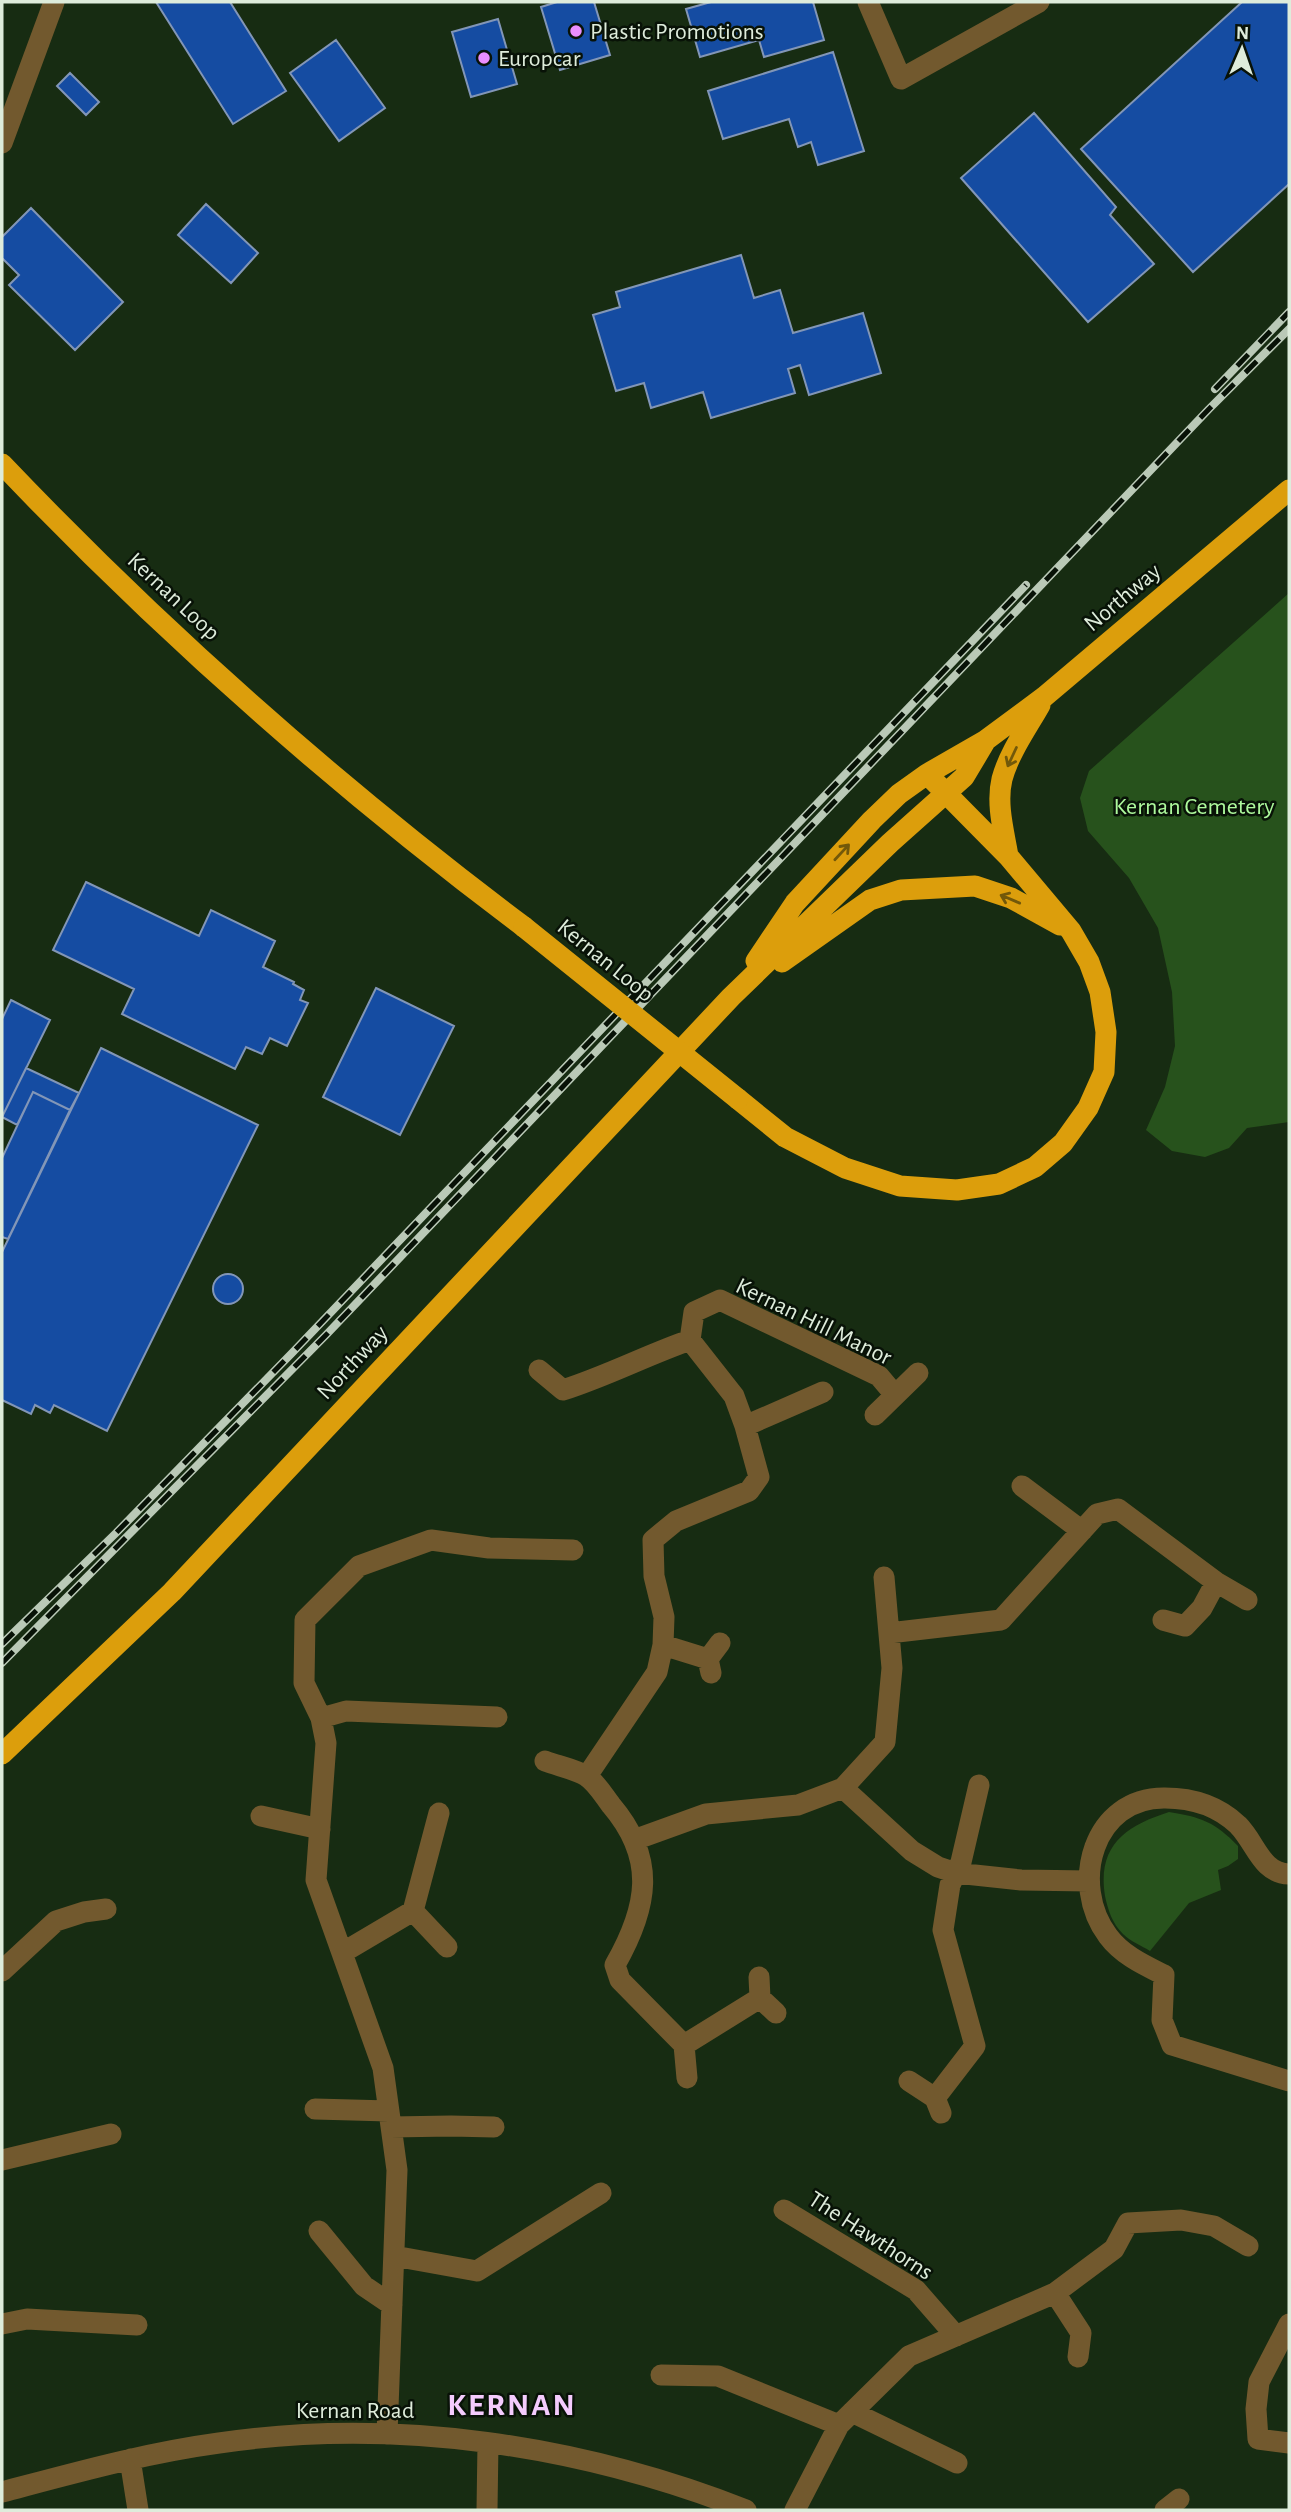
<svg xmlns="http://www.w3.org/2000/svg" width="1291" height="2512" font-family="'Alegreya Sans',sans-serif">
	<style>
		.green { fill: #27521c }
		.building { fill: #154ca2; stroke: #8296b7; stroke-width: 2 }
		.lines { fill: none; stroke-linecap: round; stroke-linejoin: round }
		.minor { stroke: #72592e; stroke-width: 21 }
		.highway { stroke: #dc9e0c; stroke-width: 21 }
		.rail-casing { stroke: #bac9b7; stroke-width: 8 }
		.rail { stroke: #081207; stroke-width: 5; stroke-dasharray: 16; stroke-linecap: butt }
		.highway-bridge { stroke: #dc9e0c; stroke-width: 21 }
		.oneway { stroke: #72580a }
		.poi-dot { fill: #e98efe; stroke: #081207; stroke-width: 2.5 }
		.labels { text-anchor: middle; stroke-width: 5; stroke-linejoin: round; paint-order: stroke }
		.poi-label { font-size: 24px; fill: #deecdb; stroke: #081207; text-anchor: start }
		.street-label { font-size: 24px; fill: #deecdb; stroke: #081207 }
		.park-label { font-size: 24px; fill: #aefa9d; stroke: #081207 }
		.district-label { font-size: 32px; font-weight: bold; letter-spacing: 2px; fill: #f4cbfd; stroke: #081207 }
	</style>
	<rect width="100%" height="100%" fill="#172c12"/>
	<!-- green -->
	<path class="green" d="M 1289,593 L 1289,1122 L 1247,1128 L 1229,1148 L 1205,1157 L 1172,1151 L 1146,1130 L 1165,1087 L 1175,1046 L 1172,992 L 1158,928 L 1129,878 L 1088,831 L 1080,798 L 1089,771 Z
		M 1169,1812 C 1201,1817 1215,1822 1238,1846 L 1238,1859 L 1228,1866 L 1218,1870 L 1221,1890 L 1189,1903 L 1150,1951 C 1142,1946 1130,1941 1123,1934 C 1112,1923 1108,1910 1105,1896 C 1097,1846 1125,1826 1169,1812 Z"/>
	<!-- building -->
	<path class="building" d="M 156,2 L 230,2 L 286,91 L 233,124 Z
		M 557,2 L 594,2 L 610,55 L 560,70 L 541,7 Z
		M 711,2 L 813,2 L 824,40 L 764,57 L 759,40 L 700,57 L 686,9 Z
		M 1242,2 L 1289,2 L 1289,184 L 1193,272 L 1081,149 Z
		M 498,19 L 517,84 L 471,97 L 452,32 Z
		M 336,40 L 385,108 L 339,141 L 290,73 Z
		M 833,52 L 864,151 L 818,165 L 811,142 L 798,147 L 789,119 L 723,139 L 708,91 Z
		M 70,73 L 99,102 L 86,115 L 57,86 Z
		M 1034,113 L 1116,207 L 1110,215 L 1154,264 L 1088,322 L 961,178 Z
		M 206,204 L 258,253 L 231,283 L 178,235 Z
		M 31,208 L 123,302 L 75,350 L 9,285 L 19,275 L 2,258 L 2,237 Z
		M 741,255 L 754,298 L 780,290 L 793,333 L 863,313 L 881,373 L 809,395 L 800,365 L 788,369 L 795,393 L 711,418 L 703,392 L 651,408 L 644,383 L 616,391 L 593,315 L 620,307 L 616,292 Z
		M 86,882 L 199,936 L 211,910 L 275,941 L 263,967 L 294,982 L 293,984 L 304,990 L 300,1000 L 308,1003 L 287,1046 L 270,1038 L 262,1054 L 246,1047 L 235,1069 L 122,1014 L 134,989 L 53,950 Z
		M 376,988 L 454,1026 L 400,1135 L 323,1097 Z
		M 11,1000 L 50,1020 L 2,1117 L 2,1019 Z
		M 101,1048 L 258,1125 L 107,1431 L 54,1405 L 50,1413 L 35,1405 L 31,1414 L 2,1400 L 2,1252 Z
		M 26,1068 L 79,1093 L 70,1110 L 33,1092 L 17,1125 L 2,1117 Z
		M 33,1092 L 70,1110 L 8,1239 L 2,1237 L 2,1158 Z
		M213 1289a15 15 0 1 1 30 0a15 15 0 1 1-30 0Z"/>
	<g class="lines">
		<!-- minor -->
		<path class="minor" d="M 868,2 L 901,79 L 1039,2
			M 2,143 L 54,2
			M 539,1370 L 563,1390 C 607,1376 647,1355 690,1340
			M 875,1415 L 918,1373
			M 745,1426 L 823,1392
			M 1022,1486 L 1082,1531
			M 1163,1620 L 1185,1626 L 1202,1608 L 1216,1582
			M 889,1633 L 1001,1620 L 1097,1514 L 1118,1509 L 1216,1582 L 1247,1600
			M 663,1645 L 708,1659
			M 711,1673 L 708,1659 L 720,1643
			M 321,1718 L 346,1711 L 497,1717
			M 545,1761 C 558,1766 575,1769 586,1776 C 596,1782 604,1796 611,1805 C 657,1859 648,1907 615,1965 L 620,1980 L 684,2045 L 687,2078
			M 587,1776 L 657,1672 L 663,1645 L 664,1617 L 654,1576 L 653,1540 L 676,1521 L 749,1491 L 759,1477 L 745,1426 L 734,1396 L 690,1340 L 694,1312 L 720,1300 L 879,1376 L 895,1395
			M 843,1788 L 912,1851 L 938,1867 L 956,1873 L 1021,1880 L 1089,1881
			M 261,1816 L 320,1829
			M 634,1840 L 706,1814 L 798,1805 L 843,1788 L 885,1742 L 892,1668 L 884,1577
			M 1289,1874 C 1261,1873 1256,1843 1238,1825 C 1218,1806 1192,1798 1165,1798 C 1093,1797 1069,1884 1108,1936 C 1122,1955 1144,1965 1164,1975 L 1162,2020 L 1172,2045 L 1289,2081
			M 413,1911 L 447,1947
			M 342,1953 L 413,1911 L 439,1813
			M 2,1971 L 56,1921 L 84,1912 L 106,1909
			M 759,1977 L 760,1998 L 776,2013
			M 684,2045 L 760,1998
			M 909,2081 L 935,2098 L 941,2113
			M 935,2098 L 975,2046 L 943,1930 L 950,1885 L 961,1862 L 979,1785
			M 315,2109 L 389,2111
			M 391,2127 L 451,2126 L 494,2127
			M 2,2160 L 111,2134
			M 784,2210 L 916,2290 L 956,2336
			M 319,2231 L 364,2286 L 392,2305
			M 394,2256 L 477,2271 L 601,2193
			M 1055,2293 L 1081,2333 L 1078,2357
			M 2,2324 L 27,2319 L 137,2325
			M 1289,2324 L 1259,2382 L 1256,2409 L 1258,2439 L 1289,2443
			M 661,2375 L 718,2376 L 839,2425
			M 852,2412 L 957,2463
			M 387,2434 L 397,2170 L 383,2068 L 316,1880 L 326,1743 L 321,1718 L 304,1683 L 305,1620 L 359,1566 L 431,1540 L 489,1548 L 573,1550
			M 130,2459 L 138,2510
			M 2,2492 C 74,2473 145,2453 219,2443 C 396,2417 580,2445 746,2510
			M 487,2510 L 488,2443
			M 795,2510 L 839,2425 L 909,2356 L 1055,2293 L 1114,2249 L 1128,2223 L 1181,2220 L 1214,2226 L 1248,2246
			M 1165,2510 L 1179,2499"/>
		<!-- highway -->
		<path class="highway" d="M 2,464 C 162,632 339,788 524,927
			M 1008,856 C 1004,832 996,804 1002,779 C 1009,753 1027,728 1040,705
			M 756,961 L 795,903 L 872,820 L 899,794 L 927,774 L 986,740 L 1044,697 L 1289,490
			M 782,962 L 870,900 L 901,890 L 975,886 L 1011,898 L 1060,925
			M 738,1099 L 785,1137 L 845,1168 L 900,1186 L 957,1190 L 999,1184 L 1035,1167 L 1063,1143 L 1088,1108 L 1104,1072 L 1106,1032 L 1100,992 L 1089,962 L 1071,931 L 1008,856 L 927,774
			M 2,1754 L 172,1592 L 731,997 L 890,843 L 964,777 L 986,740"/>
		<defs>
			<path id="rail" d="M 1215,389 L 1289,312
				M 2,1644 L 116,1533 L 293,1352 L 1026,585
				M 2,1663 L 326,1335 L 1209,409 L 1289,329"/>
		</defs>
		<!-- rail casing -->
		<use href="#rail" class="rail-casing"/>
		<!-- rail -->
		<use href="#rail" class="rail"/>
		<!-- highway-bridge -->
		<path class="highway-bridge" d="M 524,927 L 738,1099"/>
	</g>
	<!-- one-way arrows -->
	<defs><path id="oneway-shaft" d="M-6 0H5M1.5-3L5.5 0L1.5 3" fill="none" stroke-width="1.6" stroke-linecap="round" stroke-linejoin="round" transform="scale(1.75)"/></defs>
	<g class="oneway">
		<use href="#oneway-shaft" transform="translate(1012 757) rotate(115)"/>
		<use href="#oneway-shaft" transform="translate(842 852) rotate(-47)"/>
		<use href="#oneway-shaft" transform="translate(1010 899) rotate(-157)"/>
	</g>
	<!-- markers -->
	<g class="poi-dot">
		<circle cx="576" cy="31" r="7"/>
		<circle cx="484" cy="58" r="7"/>
	</g>
	<g class="labels">
		<!-- poi labels -->
		<g class="poi-label">
			<text x="590" y="39">Plastic Promotions</text>
			<text x="498" y="66">Europcar</text>
		</g>
		<!-- street labels -->
		<g class="street-label">
			<text transform="translate(174 596) rotate(43)" y="8">Kernan Loop</text>
			<text transform="translate(1122 597) rotate(-40)" y="8">Northway</text>
			<text transform="translate(606 960) rotate(39)" y="8">Kernan Loop</text>
			<text transform="translate(814 1321) rotate(26)" y="8">Kernan Hill Manor</text>
			<text transform="translate(352 1362) rotate(-47)" y="8">Northway</text>
			<text transform="translate(871 2235) rotate(33)" y="8">The Hawthorns</text>
			<text x="355" y="2418">Kernan Road</text>
		</g>
		<!-- park labels -->
		<g class="park-label">
			<text x="1194" y="814">Kernan Cemetery</text>
		</g>
		<!-- district labels -->
		<g class="district-label">
			<text x="512" y="2415">KERNAN</text>
		</g>
	</g>
	<!-- border -->
	<rect width="1291" height="2512" fill="none" stroke="#deecdb" stroke-width="7"/>
	<!-- north arrow -->
	<g transform="translate(1242 49) rotate(2)" stroke="#081207" stroke-width="5" paint-order="stroke">
	<path d="M0-5L12 26L0 18L-12 26Z" fill="#deecdb"/>
	<text y="-10" font-size="19" font-weight="bold" text-anchor="middle" fill="#deecdb">N</text>
	</g>
</svg>
